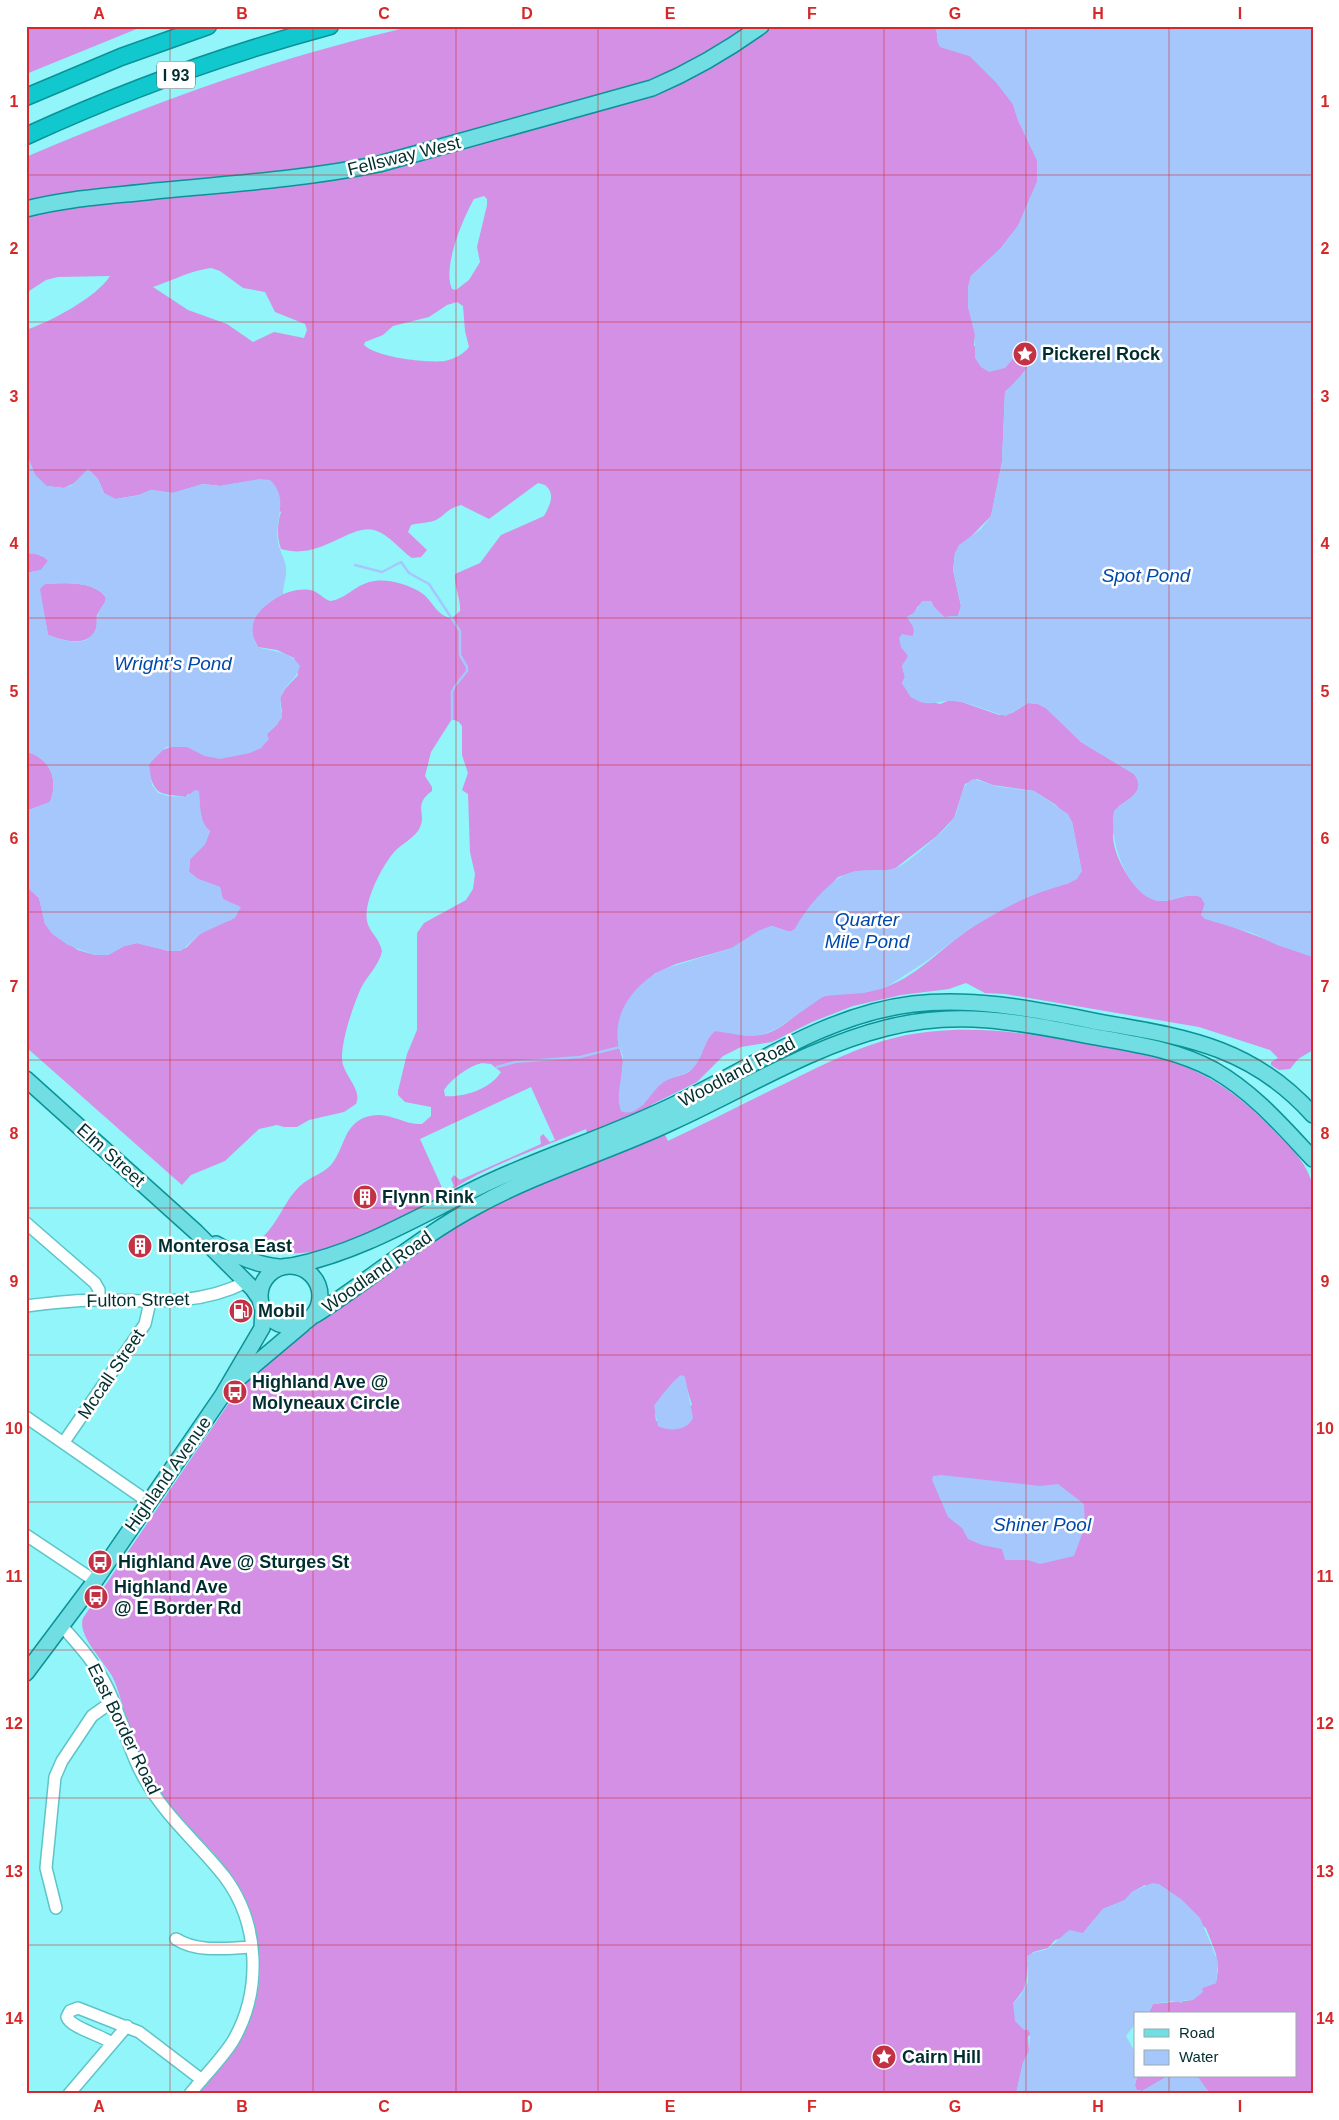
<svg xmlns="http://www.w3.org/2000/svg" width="1339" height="2120" font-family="Arial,sans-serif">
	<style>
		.forest { fill: #d390e5; fill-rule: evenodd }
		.water { fill: #a5c7fb; fill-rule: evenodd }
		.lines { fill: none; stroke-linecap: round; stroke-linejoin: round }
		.stream { stroke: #a5c7fb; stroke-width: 2.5 }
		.minor-casing { stroke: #5ec4c8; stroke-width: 14 }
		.major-casing { stroke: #0b9297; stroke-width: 18 }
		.highway-casing { stroke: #0b9297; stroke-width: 19 }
		.minor { stroke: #fff; stroke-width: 11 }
		.major { stroke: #70dee2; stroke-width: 15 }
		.highway { stroke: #11c8ce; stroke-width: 16 }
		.grid { fill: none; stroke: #d62828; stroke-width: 1; stroke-opacity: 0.55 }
		.labels { text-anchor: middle; stroke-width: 5; stroke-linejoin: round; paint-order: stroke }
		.shield { fill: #fff; stroke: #4c6d6e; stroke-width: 1 }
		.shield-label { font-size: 16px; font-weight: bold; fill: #002e30 }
		.street-label { font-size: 18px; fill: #002e30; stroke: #fff }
		.poi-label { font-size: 18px; font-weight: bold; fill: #002e30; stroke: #fff; text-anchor: start }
		.water-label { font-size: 19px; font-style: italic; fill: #0049aa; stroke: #fff }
		.neatline { fill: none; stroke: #d62828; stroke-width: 2 }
		.grid-label { font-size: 16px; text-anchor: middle; font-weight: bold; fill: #d62828 }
	</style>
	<rect width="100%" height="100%" fill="#91f5f9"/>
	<!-- forest -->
	<path class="forest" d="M 26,26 L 144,26 L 26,74 Z
		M 414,26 L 936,26 L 938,43 L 941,47 L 970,56 L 996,82 L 1013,104 L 1018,120 L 1037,160 L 1037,182 L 1018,226 L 1000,249 L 971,276 L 968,288 L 968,306 L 975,334 L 974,346 L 1014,359 L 1018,351 L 1028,342 L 1035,345 C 1036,362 1017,381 1005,392 L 1002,462 L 991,516 L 955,553 L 953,570 L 961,606 L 958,616 L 944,617 L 934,607 L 931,601 L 918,606 L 914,613 L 907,617 C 911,624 916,627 913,636 L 906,636 L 909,656 L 902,666 L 905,677 L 902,683 L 911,697 L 940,704 L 950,700 L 962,702 L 999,715 L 1012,713 L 1028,703 L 1038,704 L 1046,708 L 1081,742 L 1134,774 C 1146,789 1132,798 1119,806 C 1117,816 1114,827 1113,836 C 1113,857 1137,900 1160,901 C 1175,902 1185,892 1201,897 L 1205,904 L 1201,915 L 1313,957 L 1313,1050 L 1298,1059 L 1290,1069 L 1279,1070 L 1271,1065 L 1271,1062 L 1278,1058 L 1270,1050 L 1199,1027 L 1005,994 L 985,993 L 966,983 L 949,989 L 901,995 L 853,1006 L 812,1022 L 772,1042 L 741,1047 L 723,1056 L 697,1082 L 651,1105 L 668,1141 C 708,1122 747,1102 786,1083 C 822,1065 859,1046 898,1037 C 968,1021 1045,1035 1115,1049 C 1142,1054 1170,1059 1195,1071 C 1227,1086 1254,1109 1278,1135 C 1294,1151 1308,1165 1313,1187 L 1313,2094 L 1210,2094 L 1197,2076 L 1295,2076 L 1295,2014 L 1148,2014 L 1153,2004 L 1193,2000 L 1202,1988 L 1216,1983 L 1218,1970 L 1216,1954 L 1206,1928 L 1145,1885 L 1132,1892 L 1125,1900 L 1103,1909 L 1083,1933 L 1055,1940 L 1048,1948 L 1033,1952 L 1027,1960 C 1029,1965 1027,1966 1027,1972 C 1025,1991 1025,1988 1013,2003 L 1031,2033 L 1028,2037 L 1029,2051 L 1023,2063 L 1016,2094 L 198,2094 C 217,2071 240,2044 251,2016 C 269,1969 259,1911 229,1872 C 208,1843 179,1821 160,1791 C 147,1771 137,1749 129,1726 C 123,1710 120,1692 112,1676 C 103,1660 77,1635 83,1618 L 250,1372 L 283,1343 L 347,1303 L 410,1255 L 467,1219 L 510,1197 L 593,1163 L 586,1129 C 551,1144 515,1156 481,1173 C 422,1203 320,1281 255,1243 C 277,1229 282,1203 300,1186 C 309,1177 323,1174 331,1165 C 346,1147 343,1122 370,1116 C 390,1111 403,1125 422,1124 L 431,1116 L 431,1107 L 405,1102 L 398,1095 L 398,1091 L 407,1054 L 417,1030 L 417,933 L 424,923 L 466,900 L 473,889 L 475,874 L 470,852 L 468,794 L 462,790 L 468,773 L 462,755 L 462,726 L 459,722 L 452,719 L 431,752 L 425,776 L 432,787 L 432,791 C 411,806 429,814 418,831 C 412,839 402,844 395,851 C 383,864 363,902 367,921 C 369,932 379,937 382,951 C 380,964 367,976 361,988 C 353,1006 342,1038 342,1058 C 342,1075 363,1089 356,1104 L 344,1112 L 309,1120 L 297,1127 L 284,1127 L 277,1125 L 259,1129 L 225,1161 L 191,1175 L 182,1185 L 26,1047 L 26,886 L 39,898 L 45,924 L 61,939 L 78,950 L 95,955 L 108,955 L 124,946 L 137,943 L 169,951 L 186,948 L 200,934 L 218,924 L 231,920 L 229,903 L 222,898 L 220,887 L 198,879 L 189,872 L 190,859 L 205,844 L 210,831 L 203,825 L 198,799 L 188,794 L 186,797 C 159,793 156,797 148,769 C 151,751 171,744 187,747 C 195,748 201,756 208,756 C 227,757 244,755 261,748 L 267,734 L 278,723 L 282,712 L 280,698 L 285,689 L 298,675 L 294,658 L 277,650 L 258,647 C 257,644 254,640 253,637 C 245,609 287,586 310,590 C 318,591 322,598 330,601 C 347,599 356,583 375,581 C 390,579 410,585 423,594 C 433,602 438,617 452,618 L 460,611 C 461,599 454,587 455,574 L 480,563 L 501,535 L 544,516 C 550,505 556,494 545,485 L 538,483 L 489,519 L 461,505 C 446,509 447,514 436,520 C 429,523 419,523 411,525 L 408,532 L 427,550 L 421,557 L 412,558 C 400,550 389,534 374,530 C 349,524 321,561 281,549 C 277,538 277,524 281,512 L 244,482 L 220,486 L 203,484 L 173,493 L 151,490 L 139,495 L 116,499 L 110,498 L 104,493 L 98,479 L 88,469 L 77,482 L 64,488 L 46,486 L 35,475 L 26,452 L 26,330 C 50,322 97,297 110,276 L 58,277 L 46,280 L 26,293 L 26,157 C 154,102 277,57 414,26 ZM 484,196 L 487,199 L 487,205 L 477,247 L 480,262 L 469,280 L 456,290 L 452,289 C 442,268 463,218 474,199 ZM 211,268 L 220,271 L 243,288 L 265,292 L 275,312 L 305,324 L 307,330 L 304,338 L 274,332 L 253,342 L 227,324 L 188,310 L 153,287 C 171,281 192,270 211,268 ZM 457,302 L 463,306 L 465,331 L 469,347 C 464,354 454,359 445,361 C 427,363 378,358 364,345 L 365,342 L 383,335 L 393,326 L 429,317 L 447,305 ZM 977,779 L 993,785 L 1034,791 L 1056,805 L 1072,822 L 1080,862 L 1069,883 C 1030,893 992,912 960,936 C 937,953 913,978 885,987 C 865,994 845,990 825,996 C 801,1004 787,1031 760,1035 C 745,1037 731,1031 715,1031 C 703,1040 703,1059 691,1070 C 685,1076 674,1076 666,1080 C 657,1084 648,1097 643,1105 L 619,1103 L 623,1061 L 618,1043 L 619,1035 L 654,974 L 676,964 L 732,948 L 759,931 L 772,926 L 790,932 L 795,929 L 814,903 L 838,877 L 857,871 L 893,870 L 937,836 L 954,818 L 965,784 ZM 482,1063 L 491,1064 L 501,1072 C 491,1089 462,1098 445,1096 L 444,1090 C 452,1078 469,1066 482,1063 ZM 531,1087 L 555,1140 L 550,1142 L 543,1134 L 540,1137 L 541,1144 L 460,1180 L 454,1175 L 451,1179 L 454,1186 L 444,1192 L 420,1139 ZM 686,1385 L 692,1405 L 656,1421 C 653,1404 661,1399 671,1386 Z
		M 32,552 L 46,558 L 48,561 L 41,570 L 26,573 L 26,553 Z
		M 45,584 C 63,583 95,580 106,598 C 105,605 100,609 97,615 C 96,620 98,626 95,631 C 86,648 62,640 48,635 L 39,588 Z
		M 26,752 C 50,757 59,780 50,802 L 26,811 Z
		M 1137,2076 L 1168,2076 L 1142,2091 L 1136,2090 L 1135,2085 Z"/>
	<!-- water -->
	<path class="water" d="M 936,26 L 1313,26 L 1313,957 L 1277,945 L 1252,933 L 1205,919 L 1201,915 L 1205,904 L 1201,897 C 1185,892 1174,902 1159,901 C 1127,897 1108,838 1114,811 C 1125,800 1149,792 1134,774 L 1081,742 L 1046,708 L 1038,704 L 1028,703 L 1006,716 C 988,712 972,702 953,701 C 936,700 929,709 911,697 L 902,683 L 905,677 L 902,666 L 908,656 L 901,647 L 899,638 L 902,634 L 913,636 C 916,628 911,624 907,617 L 914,613 L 922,601 L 931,601 L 934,607 L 944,617 L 958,616 L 961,606 L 953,570 L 955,553 L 959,545 L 981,529 L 991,516 L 1002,462 L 1005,392 C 1017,381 1036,362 1035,345 L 1028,342 L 1005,368 L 989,372 L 981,367 L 975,358 L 975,334 L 968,306 L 968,288 L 971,276 L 1000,249 L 1018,226 L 1037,182 L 1037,160 L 1018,120 L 1013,104 L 996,82 L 970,56 L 940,47 L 938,43 Z
		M 26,452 L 35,475 L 47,486 L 64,488 L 71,486 L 88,469 L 98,479 L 104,493 L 116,499 L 139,495 L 151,490 L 173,493 L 203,484 L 220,486 L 259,479 L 270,480 C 290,498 274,520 278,542 C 279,550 285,559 286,567 C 287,577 283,585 283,594 C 261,607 243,621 258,647 C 275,653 289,650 300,666 C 297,680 284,684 281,697 C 279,704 282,711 282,718 L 267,734 L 269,739 L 261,748 L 250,753 L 220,759 L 205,756 L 187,747 L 166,747 L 149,764 L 152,785 L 158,793 L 168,796 L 186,797 L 195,790 L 199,791 C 201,805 198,820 210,831 L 205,844 L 190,859 L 189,872 L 198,879 L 220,887 L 223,899 L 241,907 L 235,918 L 200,934 L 181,951 L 169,951 L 136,943 L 124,946 L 108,955 L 95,955 L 68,945 L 52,934 L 45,924 L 39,898 L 26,886 L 26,811 L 50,802 C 59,780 50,757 26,752 L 26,573 L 41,570 L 48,561 L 41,555 L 26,553 ZM 45,584 C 63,583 96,580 106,598 C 105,605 99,608 98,615 C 96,620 98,625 95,631 C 86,649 62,640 48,635 L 40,589 Z
		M 973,779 L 1000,787 L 1034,791 L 1068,814 L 1072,822 L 1082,871 L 1077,879 L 1069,883 L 1029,896 L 1002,910 L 969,929 L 928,960 L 885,988 L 864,993 L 824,996 L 778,1028 L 762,1035 L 746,1036 L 715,1031 C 704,1039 704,1056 694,1067 C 685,1077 669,1076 660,1085 C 650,1094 638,1119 621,1111 C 615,1095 623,1077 623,1061 C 624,1054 619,1049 618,1043 C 613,1010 637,982 664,969 L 732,948 L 758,931 L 772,926 L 790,932 L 795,929 C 805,909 834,873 857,871 C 875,869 889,874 905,863 C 916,855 951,826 955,816 C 961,803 959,787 973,779 Z
		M 682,1375 L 685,1377 L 693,1418 C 687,1431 669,1432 658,1426 L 654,1406 C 659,1399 675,1377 682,1375 Z
		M 941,1475 L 1040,1486 L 1058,1484 L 1084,1504 L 1085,1526 L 1074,1556 L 1040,1564 L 1028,1560 L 1005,1560 L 1002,1549 L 982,1545 L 968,1539 L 962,1528 L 948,1517 L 932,1480 L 933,1476 Z
		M 1152,1883 L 1159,1884 L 1181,1899 L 1200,1918 L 1218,1962 L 1216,1983 L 1202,1988 L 1203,1992 L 1193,2000 L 1184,2000 L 1182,2003 L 1173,2001 L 1153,2004 L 1148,2014 L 1135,2014 L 1135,2024 L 1126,2036 L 1135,2052 L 1135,2076 L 1137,2076 L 1135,2085 L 1137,2090 L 1142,2091 L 1168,2076 L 1197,2076 L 1210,2094 L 1016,2094 L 1023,2063 L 1029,2051 L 1030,2033 L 1028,2030 L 1024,2030 L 1015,2021 L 1013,2003 L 1021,1995 L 1028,1982 L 1027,1956 C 1034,1951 1040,1952 1047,1949 C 1056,1944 1061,1935 1070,1930 L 1083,1933 L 1103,1909 L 1125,1900 L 1132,1892 Z"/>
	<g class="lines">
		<!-- stream -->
		<path class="stream" d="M 355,565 L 382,572 L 401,562 L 409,573 L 429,584 L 460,631 L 460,655 L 467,667 L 467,671 L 455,686 L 452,692 L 452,719
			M 497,1067 L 515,1062 L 580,1057 L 620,1047"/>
		<defs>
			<path id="minor" d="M 26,1223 L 95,1283 L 99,1290 L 99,1300
				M 26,1306 C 50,1303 75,1300 99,1300 C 151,1301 199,1306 246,1282
				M 26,1417 L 150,1503
				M 64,1442 L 145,1324 L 150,1302
				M 26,1535 L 95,1581
				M 61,1625 C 79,1645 97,1665 108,1689 C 123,1720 129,1754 147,1783 C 168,1819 199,1844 224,1876 C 260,1923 262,1991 233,2041 C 221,2060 204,2076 190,2094
				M 56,1908 L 46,1868 L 55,1777 L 62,1761 L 92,1716 L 113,1701
				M 176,1939 C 198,1953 227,1948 252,1947
				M 112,2043 C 101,2035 71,2028 67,2017 L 70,2011 L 78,2008 L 139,2032 L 202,2080
				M 69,2094 L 127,2026"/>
			<path id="major" d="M 26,209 C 68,198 112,196 155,191 C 230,184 305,179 379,164 L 652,88 C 692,71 726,51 761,26
				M 26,1079 L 196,1232 L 253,1289 L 260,1299
				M 216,1244 C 236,1256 256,1265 279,1267
				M260 1296a30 30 0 1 1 60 0a30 30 0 1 1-60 0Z
				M 291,1266 C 360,1253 422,1214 485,1184 C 544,1156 609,1136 669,1107 C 749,1070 823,1015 913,1004 C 978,996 1046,1012 1110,1024 C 1192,1038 1255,1050 1313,1115
				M 315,1315 C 370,1280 419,1237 477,1206 C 539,1172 608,1152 672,1122 C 743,1090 810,1047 886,1028 C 960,1009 1023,1023 1096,1037 C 1136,1044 1177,1050 1214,1070 C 1254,1093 1282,1126 1313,1159
				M 240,1377 L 303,1324
				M 26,1673 L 95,1581 L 222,1396 L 262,1328 L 263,1309"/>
			<path id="highway" d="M 26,97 L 121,57 L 208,26
				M 26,136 C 124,91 226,54 330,26"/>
		</defs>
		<!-- minor casing -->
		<use href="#minor" class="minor-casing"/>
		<!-- major casing -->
		<use href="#major" class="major-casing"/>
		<!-- highway casing -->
		<use href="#highway" class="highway-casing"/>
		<!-- minor -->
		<use href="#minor" class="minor"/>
		<!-- major -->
		<use href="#major" class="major"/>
		<!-- highway -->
		<use href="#highway" class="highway"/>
	</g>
	<!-- grid -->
	<path class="grid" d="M 170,26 L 170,2094M 313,26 L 313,2094M 456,26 L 456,2094M 598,26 L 598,2094M 741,26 L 741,2094M 884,26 L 884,2094M 1026,26 L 1026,2094M 1169,26 L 1169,2014M 26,175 L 1313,175M 26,322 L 1313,322M 26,470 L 1313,470M 26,618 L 1313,618M 26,765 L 1313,765M 26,912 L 1313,912M 26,1060 L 1313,1060M 26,1208 L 1313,1208M 26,1355 L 1313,1355M 26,1502 L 1313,1502M 26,1650 L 1313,1650M 26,1798 L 1313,1798M 26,1945 L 1313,1945M 1169,2076 L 1169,2094"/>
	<!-- icons -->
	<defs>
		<symbol id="sight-disc" viewBox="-11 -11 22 22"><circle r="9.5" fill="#c23244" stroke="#fff"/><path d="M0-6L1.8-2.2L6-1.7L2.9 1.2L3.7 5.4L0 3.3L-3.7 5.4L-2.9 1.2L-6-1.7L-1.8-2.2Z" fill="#fff"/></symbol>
		<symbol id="building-disc" viewBox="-11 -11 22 22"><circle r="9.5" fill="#c23244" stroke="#fff"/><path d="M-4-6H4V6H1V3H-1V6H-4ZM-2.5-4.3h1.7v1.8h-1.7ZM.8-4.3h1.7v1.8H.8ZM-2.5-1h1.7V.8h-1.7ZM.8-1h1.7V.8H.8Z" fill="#fff"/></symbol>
		<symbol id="fuel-disc" viewBox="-11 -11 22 22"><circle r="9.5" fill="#c23244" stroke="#fff"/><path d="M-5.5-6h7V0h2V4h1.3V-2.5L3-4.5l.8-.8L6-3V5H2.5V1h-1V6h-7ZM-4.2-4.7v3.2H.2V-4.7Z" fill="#fff"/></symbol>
		<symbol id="bus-disc" viewBox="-11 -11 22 22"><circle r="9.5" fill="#c23244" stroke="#fff"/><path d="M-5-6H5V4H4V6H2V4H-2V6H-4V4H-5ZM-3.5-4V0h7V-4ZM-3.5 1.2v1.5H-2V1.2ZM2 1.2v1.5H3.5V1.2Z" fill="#fff"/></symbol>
	</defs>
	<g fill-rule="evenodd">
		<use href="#sight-disc" x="1011" y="340" width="28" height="28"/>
		<use href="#building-disc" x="351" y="1183" width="28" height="28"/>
		<use href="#building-disc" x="126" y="1232" width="28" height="28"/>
		<use href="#fuel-disc" x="227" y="1297" width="28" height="28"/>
		<use href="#bus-disc" x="221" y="1378" width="28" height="28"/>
		<use href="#bus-disc" x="86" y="1548" width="28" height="28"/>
		<use href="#bus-disc" x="82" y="1583" width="28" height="28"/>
		<use href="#sight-disc" x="870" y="2043" width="28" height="28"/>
	</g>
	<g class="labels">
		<!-- shield labels -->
		<rect class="shield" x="157" y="61.5" width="38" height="27" rx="4"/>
		<g class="shield-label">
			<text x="176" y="81">I 93</text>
		</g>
		<!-- street labels -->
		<g class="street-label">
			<text transform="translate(404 156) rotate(-14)" y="6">Fellsway West</text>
			<text transform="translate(737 1072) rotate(-28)" y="6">Woodland Road</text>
			<text transform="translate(111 1155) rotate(42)" y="6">Elm Street</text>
			<text transform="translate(377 1272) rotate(-35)" y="6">Woodland Road</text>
			<text transform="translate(138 1300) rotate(-1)" y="6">Fulton Street</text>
			<text transform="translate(111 1374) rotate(-56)" y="6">Mccall Street</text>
			<text transform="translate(168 1474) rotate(-55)" y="6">Highland Avenue</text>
			<text transform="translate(124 1729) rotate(64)" y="6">East Border Road</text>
		</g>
		<!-- poi labels -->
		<g class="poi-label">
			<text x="1042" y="360">Pickerel Rock</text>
			<text x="382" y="1203">Flynn Rink</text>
			<text x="158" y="1252">Monterosa East</text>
			<text x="258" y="1317">Mobil</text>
			<text x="252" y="1388">Highland Ave @<tspan x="252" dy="21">Molyneaux Circle</tspan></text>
			<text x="118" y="1568">Highland Ave @ Sturges St</text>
			<text x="114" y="1593">Highland Ave<tspan x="114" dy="21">@ E Border Rd</tspan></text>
			<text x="902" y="2063">Cairn Hill</text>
		</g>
		<!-- water labels -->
		<g class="water-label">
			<text x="1146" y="582">Spot Pond</text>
			<text x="173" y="670">Wright's Pond</text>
			<text x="867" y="926">Quarter<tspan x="867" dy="22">Mile Pond</tspan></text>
			<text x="1042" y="1531">Shiner Pool</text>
		</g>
	</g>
	<!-- border -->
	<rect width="1339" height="2120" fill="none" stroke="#ffffff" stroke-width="55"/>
	<!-- legend -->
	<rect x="1134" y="2012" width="162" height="65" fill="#ffffff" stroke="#99abac"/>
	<rect x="1144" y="2029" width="25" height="8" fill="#70dee2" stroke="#99abac"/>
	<text x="1179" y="2038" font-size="15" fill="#002e30">Road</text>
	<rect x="1144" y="2050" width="25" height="15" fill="#a5c7fb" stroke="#99abac"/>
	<text x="1179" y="2062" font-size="15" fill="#002e30">Water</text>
	<rect x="28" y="28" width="1284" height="2064" class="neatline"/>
	<g class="grid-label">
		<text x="99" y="19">A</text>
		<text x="242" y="19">B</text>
		<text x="384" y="19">C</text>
		<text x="527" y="19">D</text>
		<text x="670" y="19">E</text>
		<text x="812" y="19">F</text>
		<text x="955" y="19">G</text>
		<text x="1098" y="19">H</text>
		<text x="1240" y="19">I</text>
		<text x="14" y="107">1</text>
		<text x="1325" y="107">1</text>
		<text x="14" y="254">2</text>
		<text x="1325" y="254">2</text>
		<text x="14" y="402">3</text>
		<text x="1325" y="402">3</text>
		<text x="14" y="549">4</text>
		<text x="1325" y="549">4</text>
		<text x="14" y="697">5</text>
		<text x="1325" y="697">5</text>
		<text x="14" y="844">6</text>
		<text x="1325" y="844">6</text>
		<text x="14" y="992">7</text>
		<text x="1325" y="992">7</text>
		<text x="14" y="1139">8</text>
		<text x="1325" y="1139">8</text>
		<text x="14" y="1287">9</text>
		<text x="1325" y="1287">9</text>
		<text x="14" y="1434">10</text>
		<text x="1325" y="1434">10</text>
		<text x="14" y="1582">11</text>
		<text x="1325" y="1582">11</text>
		<text x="14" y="1729">12</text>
		<text x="1325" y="1729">12</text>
		<text x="14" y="1877">13</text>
		<text x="1325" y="1877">13</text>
		<text x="14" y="2024">14</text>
		<text x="1325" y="2024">14</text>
		<text x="99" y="2112">A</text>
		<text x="242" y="2112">B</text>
		<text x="384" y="2112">C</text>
		<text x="527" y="2112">D</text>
		<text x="670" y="2112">E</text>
		<text x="812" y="2112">F</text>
		<text x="955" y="2112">G</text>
		<text x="1098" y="2112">H</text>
		<text x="1240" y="2112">I</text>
	</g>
</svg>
